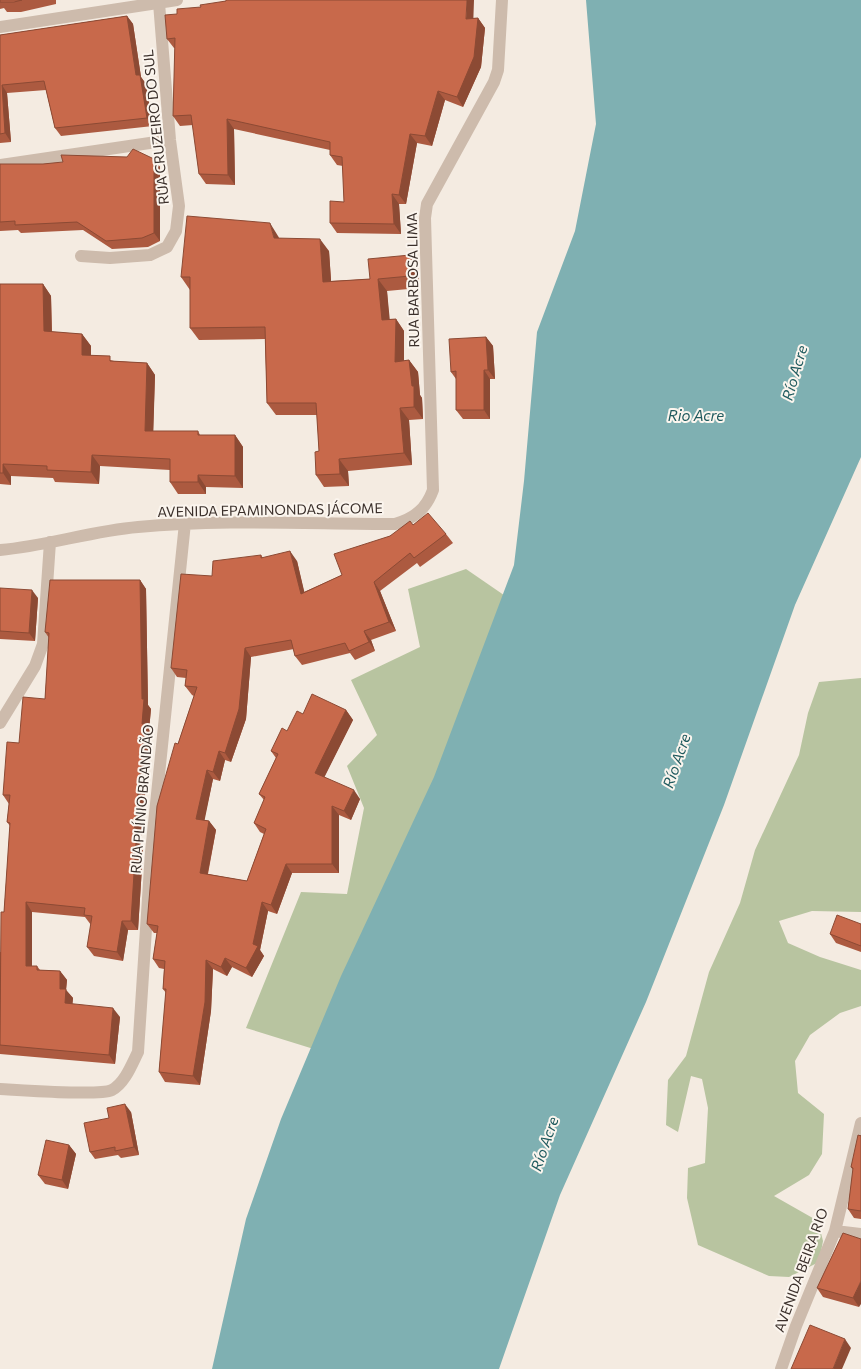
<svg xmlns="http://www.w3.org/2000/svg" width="861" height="1369" font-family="Commissioner,sans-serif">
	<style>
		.green { fill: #b8c4a0 }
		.water { fill: #7fb0b2 }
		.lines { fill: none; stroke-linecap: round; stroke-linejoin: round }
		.minor { stroke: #cdbbac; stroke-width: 12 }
		.wall { fill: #ac5a40 }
		.shaded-wall { fill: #8c4a34 }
		.building { fill: #c8694b; stroke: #8c4a34 }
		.labels { text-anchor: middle; stroke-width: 4; stroke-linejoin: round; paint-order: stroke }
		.street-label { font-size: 14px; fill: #3b302b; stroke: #fbf5ee }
		.water-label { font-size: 15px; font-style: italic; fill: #1f5a5e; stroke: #fbf5ee }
	</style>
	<rect width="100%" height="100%" fill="#f4ebe1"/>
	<!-- green -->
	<path class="green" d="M 466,569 L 533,615 L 333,1055 L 246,1028 L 301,892 L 347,894 L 364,808 L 347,766 L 377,735 L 351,680 L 420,647 L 408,589 Z
		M 861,678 L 861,912 L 812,911 L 779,921 L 788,943 L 820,957 L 861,970 L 861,1006 L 840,1013 L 810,1035 L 795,1061 L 798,1093 L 824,1114 L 822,1154 L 809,1175 L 774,1196 L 818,1221 L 823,1241 L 819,1262 L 789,1277 L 769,1276 L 698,1245 L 687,1198 L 688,1168 L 705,1163 L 708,1108 L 702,1079 L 691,1076 L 678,1132 L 666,1125 L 668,1080 L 686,1056 L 709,972 L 740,903 L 755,850 L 799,755 L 808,713 L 819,682 Z"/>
	<!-- water -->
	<path class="water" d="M 586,0 L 861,0 L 861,457 L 795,605 L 724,805 L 646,1002 L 560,1195 L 499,1369 L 212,1369 L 246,1219 L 281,1119 L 341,976 L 434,777 L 514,565 L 524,481 L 537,332 L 575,231 L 596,124 Z"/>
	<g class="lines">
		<!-- minor -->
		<path class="minor" d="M 0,27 L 177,0
			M 0,165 L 170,140
			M 81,256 L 110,258 L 150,255 L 167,247 L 176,231 L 179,206 L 170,140 L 159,3
			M 0,550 C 47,546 91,531 138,527 C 223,519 310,524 395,524 C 415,518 426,509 433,490 L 425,218 L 427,204 L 494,82 L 498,70 L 502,0
			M 0,723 L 35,666 L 43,644 L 50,542
			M 0,1089 C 20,1090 99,1096 112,1090 C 125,1083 132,1064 138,1052 L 151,852 L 185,523
			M 835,1231 L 861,1234
			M 781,1369 L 796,1326 L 835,1231 L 861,1123"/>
	</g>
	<!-- wall -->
	<path class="wall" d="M 0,0 L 56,0 L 56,4 L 21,12 L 7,12 L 4,8 L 0,9 Z
		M 226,1 L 474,18 L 478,18 L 485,28 L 481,67 L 463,107 L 445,100 L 432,146 L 417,143 L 406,204 L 399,204 L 401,234 L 337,233 L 330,223 L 344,202 L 343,166 L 337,165 L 330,155 L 330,150 L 234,129 L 235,185 L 206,184 L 199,174 L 193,125 L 180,126 L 173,116 L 175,48 L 174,48 L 167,39 L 177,14 L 201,7 Z
		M 127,16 L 133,24 L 141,77 L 146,84 L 153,126 L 61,136 L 55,128 L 46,90 L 7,93 L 11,142 L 0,143 L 0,35 Z
		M 154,159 L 160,167 L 160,241 L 148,247 L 112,249 L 83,230 L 21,233 L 18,230 L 0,231 L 0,164 L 43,164 Z
		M 278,236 L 279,238 L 329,251 L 331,281 L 370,279 L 418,267 L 419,288 L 387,291 L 389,319 L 396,319 L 404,331 L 404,361 L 409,360 L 418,372 L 420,395 L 422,398 L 423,419 L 409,420 L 412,465 L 348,471 L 349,486 L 324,487 L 316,475 L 319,451 L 317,415 L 276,415 L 267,403 L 265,339 L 199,340 L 190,328 L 190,290 L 181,277 Z
		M 0,284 L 43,284 L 51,296 L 52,332 L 82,334 L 91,346 L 91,355 L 114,361 L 147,363 L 155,375 L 153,431 L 198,431 L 200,435 L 235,435 L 243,447 L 243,488 L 206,487 L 206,494 L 178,494 L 170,482 L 170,470 L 100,466 L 99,484 L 55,482 L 53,478 L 11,476 L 11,485 L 0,484 Z
		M 486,337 L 493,346 L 495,379 L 490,379 L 490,419 L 463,419 L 456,410 L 456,379 L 451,372 Z
		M 413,525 L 446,534 L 453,543 L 420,567 L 417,563 L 380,591 L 396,631 L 371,640 L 375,651 L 355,660 L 350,653 L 302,665 L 295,656 L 294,649 L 251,657 L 246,719 L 231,762 L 225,760 L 220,781 L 213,779 L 204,820 L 209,821 L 216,830 L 208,874 L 247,881 L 264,834 L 260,832 L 254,823 L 264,800 L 259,794 L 276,758 L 271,751 L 303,714 L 346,710 L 353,720 L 324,777 L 360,799 L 351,820 L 339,815 L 339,873 L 292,873 L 277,914 L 268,911 L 260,950 L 264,956 L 252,977 L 232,967 L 227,976 L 213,969 L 211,1011 L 200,1085 L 165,1082 L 159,1072 L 166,993 L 163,989 L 164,969 L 159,968 L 153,959 L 157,933 L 154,933 L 147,924 L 178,744 L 194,696 L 192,695 L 185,686 L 186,678 L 177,677 L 171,668 L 212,576 L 261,555 L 263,558 L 297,561 L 304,592 L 342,575 L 390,536 Z
		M 140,580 L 146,589 L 148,705 L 151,709 L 149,730 L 151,733 L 140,847 L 143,851 L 138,930 L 128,930 L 123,961 L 94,956 L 87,947 L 91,925 L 85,917 L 32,912 L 32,966 L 37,966 L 40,970 L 60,971 L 67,980 L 66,990 L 73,998 L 72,1004 L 120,1017 L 115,1064 L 0,1054 L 0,952 L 1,952 L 4,912 L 10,826 L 7,822 L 9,804 L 3,795 L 19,743 L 45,699 L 49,638 L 45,632 Z
		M 0,588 L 38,598 L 35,641 L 0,639 Z
		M 861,924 L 861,952 L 836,943 L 830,934 Z
		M 131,1112 L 139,1155 L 121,1158 L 118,1155 L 95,1159 L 90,1152 L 109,1118 Z
		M 861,1135 L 861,1219 L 854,1218 L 848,1209 L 853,1170 L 851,1167 Z
		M 69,1145 L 76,1154 L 68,1189 L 45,1184 L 38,1175 Z
		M 843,1233 L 859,1307 L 823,1297 L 817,1288 Z"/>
	<!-- shaded-wall -->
	<path class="shaded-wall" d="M 467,0 L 474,0 L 473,29 L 466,19 Z
		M 127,16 L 133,24 L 141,77 L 146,84 L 153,126 L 147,118 L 136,75 Z
		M 478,18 L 485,28 L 481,67 L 463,107 L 457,97 Z
		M 2,85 L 7,93 L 11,142 L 5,133 Z
		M 438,91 L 445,100 L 432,146 L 425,136 Z
		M 227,119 L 234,129 L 235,185 L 228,175 Z
		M 410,134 L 417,143 L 406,204 L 399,195 Z
		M 154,159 L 160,167 L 160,241 L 154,233 Z
		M 392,194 L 399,204 L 401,234 L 394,224 Z
		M 270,223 L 278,236 L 282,250 L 274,238 Z
		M 320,239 L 329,251 L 332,294 L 323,282 Z
		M 410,255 L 418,267 L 419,288 L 410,276 Z
		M 378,279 L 387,291 L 391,332 L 382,320 Z
		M 43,284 L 51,296 L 52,343 L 44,331 Z
		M 396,319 L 404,331 L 404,374 L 395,362 Z
		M 82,334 L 91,346 L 91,366 L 82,355 Z
		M 486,337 L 493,346 L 495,379 L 488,370 Z
		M 409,360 L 418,372 L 420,395 L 422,398 L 423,419 L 414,407 Z
		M 147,363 L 155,375 L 153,443 L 145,431 Z
		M 484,370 L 490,379 L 490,419 L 484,410 Z
		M 400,408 L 409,420 L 412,465 L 404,453 Z
		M 235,435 L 243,447 L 243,488 L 235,476 Z
		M 92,455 L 100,466 L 99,484 L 91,472 Z
		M 339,459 L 348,471 L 349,486 L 340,474 Z
		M 3,464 L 11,476 L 11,485 L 3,473 Z
		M 198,475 L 206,487 L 206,494 L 198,482 Z
		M 290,551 L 297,561 L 307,603 L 301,594 Z
		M 140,580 L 146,589 L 148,705 L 151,709 L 149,730 L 151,733 L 140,847 L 143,851 L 138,930 L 131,921 L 133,841 L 142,724 Z
		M 374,582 L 380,591 L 396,631 L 389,622 Z
		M 32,590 L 38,598 L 35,641 L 29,633 Z
		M 364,631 L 371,640 L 375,651 L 369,642 Z
		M 245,648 L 251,657 L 246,719 L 231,762 L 225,753 Z
		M 346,710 L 353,720 L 322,782 L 315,773 Z
		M 219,751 L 225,760 L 220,781 L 213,772 Z
		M 207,770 L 213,779 L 203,828 L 196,819 Z
		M 354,790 L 360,799 L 351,820 L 344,811 Z
		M 332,806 L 339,815 L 339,873 L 332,864 Z
		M 209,821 L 216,830 L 206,882 L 200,873 Z
		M 286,864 L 292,873 L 277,914 L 271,905 Z
		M 26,902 L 32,912 L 32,975 L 26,966 Z
		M 262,902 L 268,911 L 260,950 L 264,956 L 252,977 L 246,968 L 253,944 Z
		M 122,921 L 128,930 L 123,961 L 117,952 Z
		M 225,958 L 232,967 L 227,976 L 221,967 Z
		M 206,960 L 213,969 L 211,1011 L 200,1085 L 193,1076 Z
		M 60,971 L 67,980 L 66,990 L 73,998 L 72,1012 L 65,1003 L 60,989 Z
		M 113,1008 L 120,1017 L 115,1064 L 109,1055 Z
		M 125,1104 L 131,1112 L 139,1155 L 134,1147 Z
		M 69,1145 L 76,1154 L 68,1189 L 62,1180 Z
		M 861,1281 L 861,1304 L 859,1307 L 853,1298 Z
		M 845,1339 L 851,1348 L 842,1369 L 833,1369 Z"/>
	<!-- building -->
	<path class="building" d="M 0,0 L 22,0 L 14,2 L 0,2 Z
		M 226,0 L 467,0 L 466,19 L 478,18 L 474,57 L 457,97 L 438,91 L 425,136 L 410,134 L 399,195 L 392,194 L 394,224 L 330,223 L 330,201 L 344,202 L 342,157 L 330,155 L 330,142 L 227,119 L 228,175 L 199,174 L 191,115 L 173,116 L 175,38 L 167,39 L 165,15 L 177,14 L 177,9 L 201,7 L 200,5 L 226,1 Z
		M 127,16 L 136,75 L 140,75 L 147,118 L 55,128 L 44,81 L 2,85 L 5,133 L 0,134 L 0,35 Z
		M 133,149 L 154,159 L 154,233 L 142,238 L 106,241 L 77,222 L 15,225 L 15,221 L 0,222 L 0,164 L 43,164 L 63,162 L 61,155 L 127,157 Z
		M 187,216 L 270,223 L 274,238 L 320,239 L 323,282 L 370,279 L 368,259 L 410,255 L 410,276 L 378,279 L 382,320 L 396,319 L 395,362 L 409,360 L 412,386 L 414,386 L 414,407 L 400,408 L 404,453 L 339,459 L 340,474 L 316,475 L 315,452 L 319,451 L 316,403 L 267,403 L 265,327 L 190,328 L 190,277 L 181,277 Z
		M 0,284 L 43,284 L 44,331 L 82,334 L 82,355 L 110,356 L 110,361 L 147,363 L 145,431 L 198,431 L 198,435 L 235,435 L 235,476 L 198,475 L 198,482 L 170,482 L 170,459 L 92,455 L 91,472 L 47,470 L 47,466 L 3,464 L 3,473 L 0,473 Z
		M 486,337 L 488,370 L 484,370 L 484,410 L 456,410 L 456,371 L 451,372 L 449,339 Z
		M 428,513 L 446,534 L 414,558 L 410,553 L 374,582 L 389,622 L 364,631 L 369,642 L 349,651 L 345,643 L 295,656 L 291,640 L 245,648 L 239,709 L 225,753 L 219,751 L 213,772 L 207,770 L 196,819 L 209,821 L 200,873 L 247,881 L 266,829 L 254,823 L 265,797 L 259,794 L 278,754 L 271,751 L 282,728 L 287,731 L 297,711 L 303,714 L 312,694 L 346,710 L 315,773 L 354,790 L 344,811 L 332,806 L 332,864 L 286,864 L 271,905 L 262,902 L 253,944 L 258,946 L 246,968 L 225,958 L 221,967 L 206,960 L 205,1002 L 193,1076 L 159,1072 L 166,989 L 163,989 L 165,961 L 153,959 L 158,926 L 147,924 L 157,806 L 175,743 L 178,744 L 197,687 L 185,686 L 187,670 L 171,668 L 181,574 L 212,576 L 213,561 L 261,555 L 261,558 L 290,551 L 301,594 L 342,575 L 334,554 L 390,536 L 410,521 L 413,525 Z
		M 50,580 L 140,580 L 142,699 L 144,699 L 142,724 L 145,724 L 133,841 L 136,842 L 131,921 L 122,921 L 117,952 L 87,947 L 92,916 L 84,915 L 85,908 L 26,902 L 26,966 L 37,966 L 37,970 L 60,971 L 60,989 L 66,989 L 65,1003 L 113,1008 L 109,1055 L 0,1045 L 1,912 L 4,912 L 10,823 L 7,822 L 10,795 L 3,795 L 7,742 L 19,743 L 23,697 L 45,699 L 49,633 L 45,632 Z
		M 0,588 L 32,590 L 29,633 L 0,631 Z
		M 837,915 L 861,924 L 861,946 L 830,934 Z
		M 125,1104 L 134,1147 L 115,1151 L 115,1147 L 90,1152 L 84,1123 L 109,1118 L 107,1108 Z
		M 858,1135 L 861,1136 L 861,1135 L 861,1211 L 848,1209 L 853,1168 L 851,1167 Z
		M 46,1140 L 69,1145 L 62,1180 L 38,1175 Z
		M 843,1233 L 861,1239 L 861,1281 L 853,1298 L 817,1288 Z
		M 810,1325 L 845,1339 L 833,1369 L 791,1369 Z"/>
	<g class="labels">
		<!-- street labels -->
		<g class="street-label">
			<text transform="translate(156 127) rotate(-96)" y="5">RUA CRUZEIRO DO SUL</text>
			<text transform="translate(413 280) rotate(-91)" y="5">RUA BARBOSA LIMA</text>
			<text transform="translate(270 510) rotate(-1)" y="5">AVENIDA EPAMINONDAS JÁCOME</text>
			<text transform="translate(142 799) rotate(-85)" y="5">RUA PLÍNIO BRANDÃO</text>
			<text transform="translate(801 1270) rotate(-70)" y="5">AVENIDA BEIRA RIO</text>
		</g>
		<!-- water labels -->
		<g class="water-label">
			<text transform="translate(795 373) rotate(-74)" y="5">Río Acre</text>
			<text x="696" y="421">Rio Acre</text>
			<text transform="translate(677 761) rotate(-71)" y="5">Río Acre</text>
			<text transform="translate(545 1144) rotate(-71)" y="5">Río Acre</text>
		</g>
	</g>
</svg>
